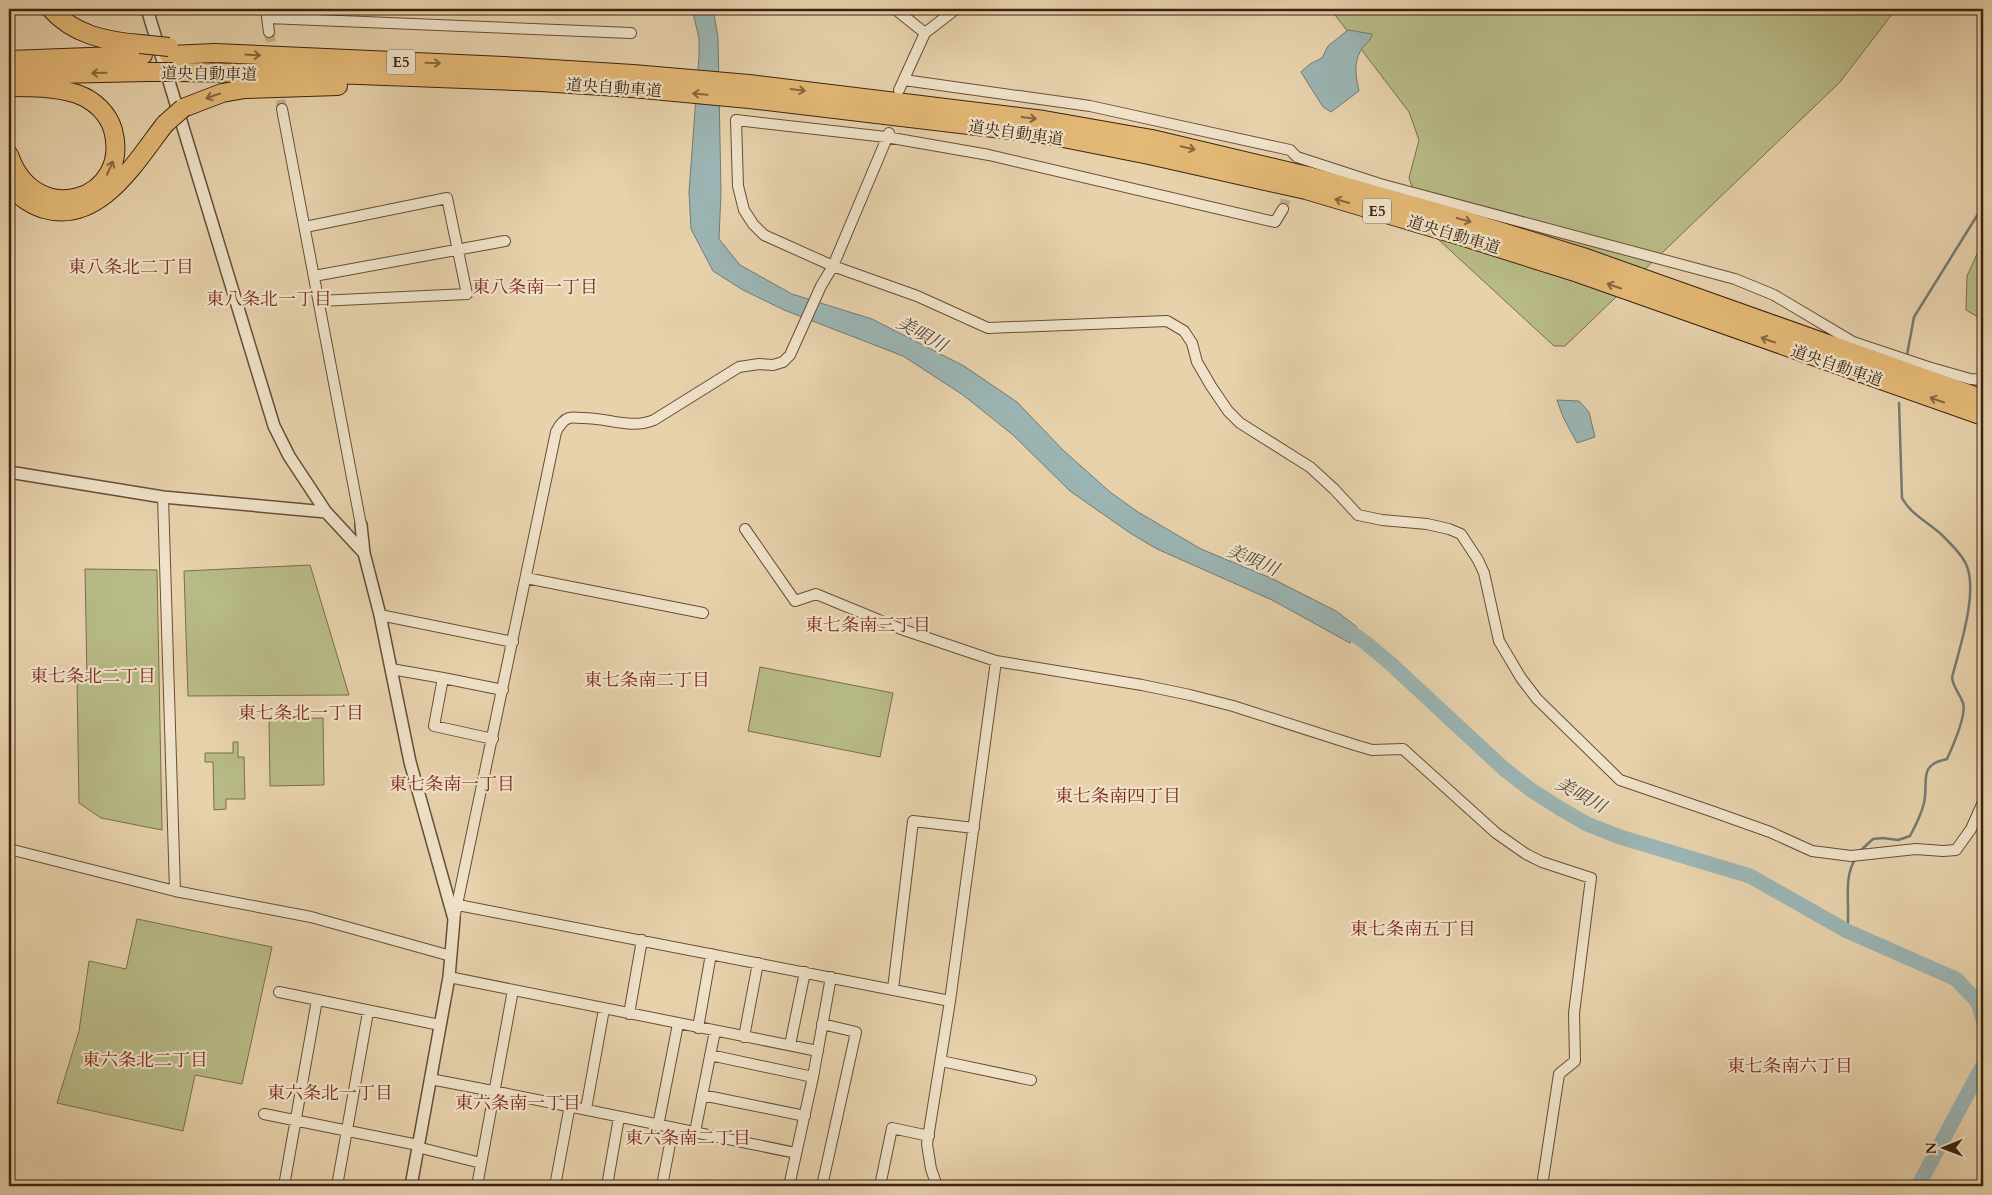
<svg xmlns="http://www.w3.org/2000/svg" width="1992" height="1195" font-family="Cardo,'Noto Serif JP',serif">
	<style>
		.green { fill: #b8bb87; stroke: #7a6e4a }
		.water { fill: #9bb5b4; stroke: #757a72 }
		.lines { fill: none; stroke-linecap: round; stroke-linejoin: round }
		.stream { stroke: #757a72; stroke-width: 2.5 }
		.river { stroke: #9bb5b4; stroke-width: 15 }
		.minor-tunnel { stroke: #c5af8c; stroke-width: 10; stroke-dasharray: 10 5; stroke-linecap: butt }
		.minor-casing { stroke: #674e36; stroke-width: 12 }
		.tertiary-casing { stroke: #674e36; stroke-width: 14 }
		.motorway-casing { stroke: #3c220e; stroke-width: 20 }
		.minor { stroke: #efe2c9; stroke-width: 10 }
		.tertiary { stroke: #efe2c9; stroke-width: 11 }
		.motorway { stroke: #e4b976; stroke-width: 18 }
		.motorway-bridge-casing { stroke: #3c220e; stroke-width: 20; stroke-linecap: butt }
		.motorway-bridge { stroke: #e4b976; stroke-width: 18 }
		.oneway { stroke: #88663d }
		.labels { text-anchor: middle; stroke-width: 4.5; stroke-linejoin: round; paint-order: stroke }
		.shield { fill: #efe2c9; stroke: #725c46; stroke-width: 1 }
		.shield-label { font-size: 15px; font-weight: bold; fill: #3c220e }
		.street-label { font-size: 16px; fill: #3c220e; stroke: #efe2c9 }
		.neighbourhood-label { font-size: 18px; fill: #7a1f14; stroke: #efe2c9 }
		.water-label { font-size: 18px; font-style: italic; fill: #544738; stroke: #efe2c9 }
	</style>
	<rect width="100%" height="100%" fill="#e7d2ac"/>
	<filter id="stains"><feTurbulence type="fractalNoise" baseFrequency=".004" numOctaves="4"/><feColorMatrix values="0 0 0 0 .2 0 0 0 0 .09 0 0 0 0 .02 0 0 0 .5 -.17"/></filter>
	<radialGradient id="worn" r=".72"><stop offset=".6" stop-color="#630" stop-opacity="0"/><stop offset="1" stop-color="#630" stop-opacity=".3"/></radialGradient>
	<!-- green -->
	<path class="green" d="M 1266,9 L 1896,9 L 1840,82 L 1565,346 L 1554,346 L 1427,229 L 1409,178 L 1419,140 L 1409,112 L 1332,11 Z
		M 1983,241 L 1983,320 L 1966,310 L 1967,276 Z
		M 310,565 L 349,695 L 188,696 L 184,571 Z
		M 85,569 L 157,570 L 162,830 L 101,818 L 79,803 L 77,679 L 87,679 Z
		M 760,667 L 893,693 L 880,757 L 748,731 Z
		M 323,718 L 324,785 L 270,786 L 269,719 Z
		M 233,742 L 238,742 L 238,757 L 244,757 L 245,799 L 226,799 L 226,809 L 214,810 L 213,762 L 205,762 L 205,753 L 233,753 Z
		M 137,919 L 272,947 L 242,1084 L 195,1075 L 183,1131 L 57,1103 L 79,1031 L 89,961 L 126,969 Z"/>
	<!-- water -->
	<path class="water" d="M 692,9 L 713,9 L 718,37 L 721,192 L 719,239 L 740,265 L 792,294 L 872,319 L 964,366 L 1017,402 L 1063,450 L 1110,492 L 1138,512 L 1201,549 L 1273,579 L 1336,611 L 1357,627 L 1350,643 L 1272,600 L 1157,549 L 1130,533 L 1070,491 L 1013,435 L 963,395 L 903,356 L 784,310 L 743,290 L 713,271 L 691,229 L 689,192 L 699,56 L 699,38 Z
		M 1348,30 L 1372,34 C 1371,42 1365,43 1361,50 C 1353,64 1356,76 1359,91 L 1331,112 L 1323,107 L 1301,72 L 1310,64 L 1322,58 L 1328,46 Z
		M 1557,400 L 1579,401 L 1589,412 L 1595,437 L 1577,443 L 1563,417 Z"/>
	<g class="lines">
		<!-- stream -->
		<path class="stream" d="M 1907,355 L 1914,317 L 1978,214 L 1983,201
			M 1860,851 L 1873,839 L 1883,838 L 1898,840 L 1910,836 C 1916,825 1921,815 1924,803 C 1929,781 1917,765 1947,759 C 1952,748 1967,715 1963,703 C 1960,694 1954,689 1952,678 C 1959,649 1979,592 1966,564 C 1962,555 1951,544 1944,537 C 1931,524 1911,515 1902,498 L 1899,403
			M 1847,931 C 1851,907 1842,878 1856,858"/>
		<!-- river -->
		<path class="river" d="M 1338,623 L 1366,643 L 1391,664 L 1503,768 L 1531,790 L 1561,809 L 1587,824 L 1620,837 L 1750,876 L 1847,931 L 1956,979 L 1978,1002 L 1983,1020
			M 1918,1186 L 1983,1065"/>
		<!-- minor-tunnel -->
		<path class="minor-tunnel" d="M 269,32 L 274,60
			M 278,85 L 282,109
			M 1283,209 L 1290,183"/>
		<defs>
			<path id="minor" d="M 266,9 L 269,32
				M 895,9 L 925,33
				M 268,18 L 631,33
				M 904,80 L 1090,106 L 1290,150 L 1297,157 L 1380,184 L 1735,279 L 1774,295 L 1853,342 L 1928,367 L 1970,379 L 1983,380
				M 899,90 L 925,33 L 956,9
				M 282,109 L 361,525
				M 1283,209 L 1275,222 L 989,155 L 886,137 L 736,120 L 738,186 L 744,210 L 753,224 L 764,235 L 833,266 L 917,296 L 988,328 L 1167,321 L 1184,331 L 1192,343 L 1197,362 L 1211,386 L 1228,411 L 1240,423 L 1310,467 L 1334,489 L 1358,515 L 1382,520 L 1427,524 L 1449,529 L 1461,534 L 1478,560 L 1484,573 L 1499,641 L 1521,678 L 1537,699 L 1620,780 L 1711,811 L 1770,832 L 1812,851 L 1851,856 L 1916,849 L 1943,851 L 1956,850 L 1971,829 L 1983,802
				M 305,227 L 447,198 L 467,294 L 319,301
				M 314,276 L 505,241
				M 163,497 L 175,891
				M 745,529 L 795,601 L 816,594 L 901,629 L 996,661 L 1142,685 L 1190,695 L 1233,706 L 1355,745 L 1372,750 L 1403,749 L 1496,833 L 1526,854 L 1542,862 L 1591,878 L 1574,1013 L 1575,1061 L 1559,1074 L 1542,1186
				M 526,578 L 703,613
				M 380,615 L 513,642
				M 391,669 L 443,678
				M 493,739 L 434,726 L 443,678 L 503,690
				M 9,849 L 175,891 L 311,917 L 451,956
				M 458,905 L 950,1001
				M 454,919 L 556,432 C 559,426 563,420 569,418 C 573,417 578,418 581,418 C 606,417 630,430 654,420 L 739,367 L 759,364 L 773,365 L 783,362 L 790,355 L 821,286 L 833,266 L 889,133
				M 449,977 L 818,1051
				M 893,989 L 913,821 L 974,828
				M 279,992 L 440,1025
				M 629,1014 L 642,940
				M 822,1024 L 856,1032 L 822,1186
				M 698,1028 L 711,954
				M 744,1037 L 758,963
				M 790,1045 L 805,972
				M 710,1055 L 813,1077
				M 941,1061 L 1031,1080
				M 430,1079 C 553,1102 674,1128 796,1153
				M 702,1095 L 805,1116
				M 586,1109 L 604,1009
				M 264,1114 L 418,1145 L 421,1148 L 481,1163
				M 658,1126 L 678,1024
				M 695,1132 L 715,1031
				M 284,1186 L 317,1000
				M 337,1186 L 368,1012
				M 477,1186 L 513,990
				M 555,1186 L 570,1105
				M 607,1186 L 619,1117
				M 662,1186 L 673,1128
				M 789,1186 L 813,1077 L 831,977
				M 880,1186 L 892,1128 L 929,1136
				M 937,1186 L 931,1169 L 927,1144 L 950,1001 L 996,661"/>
			<path id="tertiary" d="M 147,9 L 274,426 L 289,456 L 326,512 L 364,553
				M 9,472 L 163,497 L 326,512
				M 361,525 L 364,553 L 380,615 L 410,762 L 454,919 L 449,977 L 411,1186"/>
			<path id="motorway" d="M 51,9 C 74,35 106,41 140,44
				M 169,55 L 215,53 L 504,66 L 633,74 L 749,84 L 1044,120 L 1152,139 L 1308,176 L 1467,221 L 1583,257 L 1983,399
				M 9,60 L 143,55
				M 173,72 L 333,74 L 541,82 L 632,88 L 749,99 L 1043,134 L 1149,155 L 1306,190 L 1464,237 L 1578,273 L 1983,416
				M 9,75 L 148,72
				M 9,87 C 31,87 55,87 77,94 C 94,100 108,113 113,130 C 132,200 35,231 9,155
				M 183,108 L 222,93 L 245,89 L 338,86
				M 9,181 C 16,195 29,204 44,209 C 100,225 136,161 165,124"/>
		</defs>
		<!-- minor casing -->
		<use href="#minor" class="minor-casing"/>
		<!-- tertiary casing -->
		<use href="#tertiary" class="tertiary-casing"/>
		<!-- motorway casing -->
		<use href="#motorway" class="motorway-casing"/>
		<!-- minor -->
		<use href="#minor" class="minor"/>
		<!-- tertiary -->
		<use href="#tertiary" class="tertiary"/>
		<!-- motorway -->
		<use href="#motorway" class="motorway"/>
		<defs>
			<path id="motorway-bridge" d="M 140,44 L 169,47
				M 148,72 L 173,72
				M 165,124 L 183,108"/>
		</defs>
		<!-- motorway-bridge casing -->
		<use href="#motorway-bridge" class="motorway-bridge-casing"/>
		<!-- motorway-bridge -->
		<use href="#motorway-bridge" class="motorway-bridge"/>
	</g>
	<!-- one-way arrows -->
	<defs><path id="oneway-shaft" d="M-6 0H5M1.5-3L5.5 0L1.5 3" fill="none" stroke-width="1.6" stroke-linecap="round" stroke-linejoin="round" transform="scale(1.25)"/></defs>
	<g class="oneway">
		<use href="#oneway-shaft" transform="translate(253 55) rotate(3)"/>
		<use href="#oneway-shaft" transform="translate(433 63) rotate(2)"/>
		<use href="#oneway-shaft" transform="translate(99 73) rotate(179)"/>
		<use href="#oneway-shaft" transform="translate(798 90) rotate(7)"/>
		<use href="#oneway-shaft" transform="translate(700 94) rotate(-175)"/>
		<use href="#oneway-shaft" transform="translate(213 96) rotate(161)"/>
		<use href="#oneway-shaft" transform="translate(1029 118) rotate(7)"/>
		<use href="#oneway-shaft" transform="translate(1188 148) rotate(13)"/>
		<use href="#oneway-shaft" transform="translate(110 168) rotate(-66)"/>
		<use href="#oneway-shaft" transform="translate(1342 201) rotate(-164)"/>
		<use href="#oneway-shaft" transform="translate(1464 220) rotate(16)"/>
		<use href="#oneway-shaft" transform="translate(1614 286) rotate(-161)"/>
		<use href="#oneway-shaft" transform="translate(1768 340) rotate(-161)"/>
		<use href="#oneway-shaft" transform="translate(1937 400) rotate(-161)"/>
	</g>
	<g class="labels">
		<!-- shield labels -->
		<g class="shield">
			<rect x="387" y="49.5" width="28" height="25" rx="4"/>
			<rect x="1363" y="198.5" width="28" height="25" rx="4"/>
		</g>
		<g class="shield-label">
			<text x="401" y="67">E5</text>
			<text x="1377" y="216">E5</text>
		</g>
		<!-- street labels -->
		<g class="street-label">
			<text transform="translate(209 73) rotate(1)" y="6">道央自動車道</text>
			<text transform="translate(614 87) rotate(4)" y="6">道央自動車道</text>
			<text transform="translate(1016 132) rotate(8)" y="6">道央自動車道</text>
			<text transform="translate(1454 234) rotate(17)" y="6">道央自動車道</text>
			<text transform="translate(1837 365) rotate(19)" y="6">道央自動車道</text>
		</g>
		<!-- neighbourhood labels -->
		<g class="neighbourhood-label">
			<text x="131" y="273">東八条北二丁目</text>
			<text x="535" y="293">東八条南一丁目</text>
			<text x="269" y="305">東八条北一丁目</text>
			<text x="868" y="631">東七条南三丁目</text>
			<text x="93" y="682">東七条北二丁目</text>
			<text x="647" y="686">東七条南二丁目</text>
			<text x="301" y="719">東七条北一丁目</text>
			<text x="452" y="790">東七条南一丁目</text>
			<text x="1118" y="802">東七条南四丁目</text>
			<text x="1413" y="935">東七条南五丁目</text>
			<text x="145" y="1066">東六条北二丁目</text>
			<text x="1790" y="1072">東七条南六丁目</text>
			<text x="330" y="1099">東六条北一丁目</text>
			<text x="518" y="1109">東六条南一丁目</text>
			<text x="688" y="1144">東六条南二丁目</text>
		</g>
		<!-- water labels -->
		<g class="water-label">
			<text transform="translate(922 334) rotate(29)" y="6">美唄川</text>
			<text transform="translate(1253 560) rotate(23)" y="6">美唄川</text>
			<text transform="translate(1581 795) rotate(29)" y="6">美唄川</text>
		</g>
	</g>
	<!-- margin -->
	<rect width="1992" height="1195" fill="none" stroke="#e7d2ac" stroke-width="30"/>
	<rect x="10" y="10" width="1972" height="1175" fill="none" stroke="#3c220e" stroke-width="2.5"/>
	<rect x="15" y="15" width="1962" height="1165" fill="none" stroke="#3c220e"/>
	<!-- north arrow -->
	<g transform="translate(1944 1148) rotate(269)" stroke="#efe2c9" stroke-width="4" paint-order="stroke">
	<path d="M0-4L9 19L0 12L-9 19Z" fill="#3c220e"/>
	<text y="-8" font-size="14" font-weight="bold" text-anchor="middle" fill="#3c220e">N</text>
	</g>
	<rect width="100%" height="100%" filter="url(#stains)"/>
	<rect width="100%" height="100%" fill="url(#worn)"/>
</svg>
